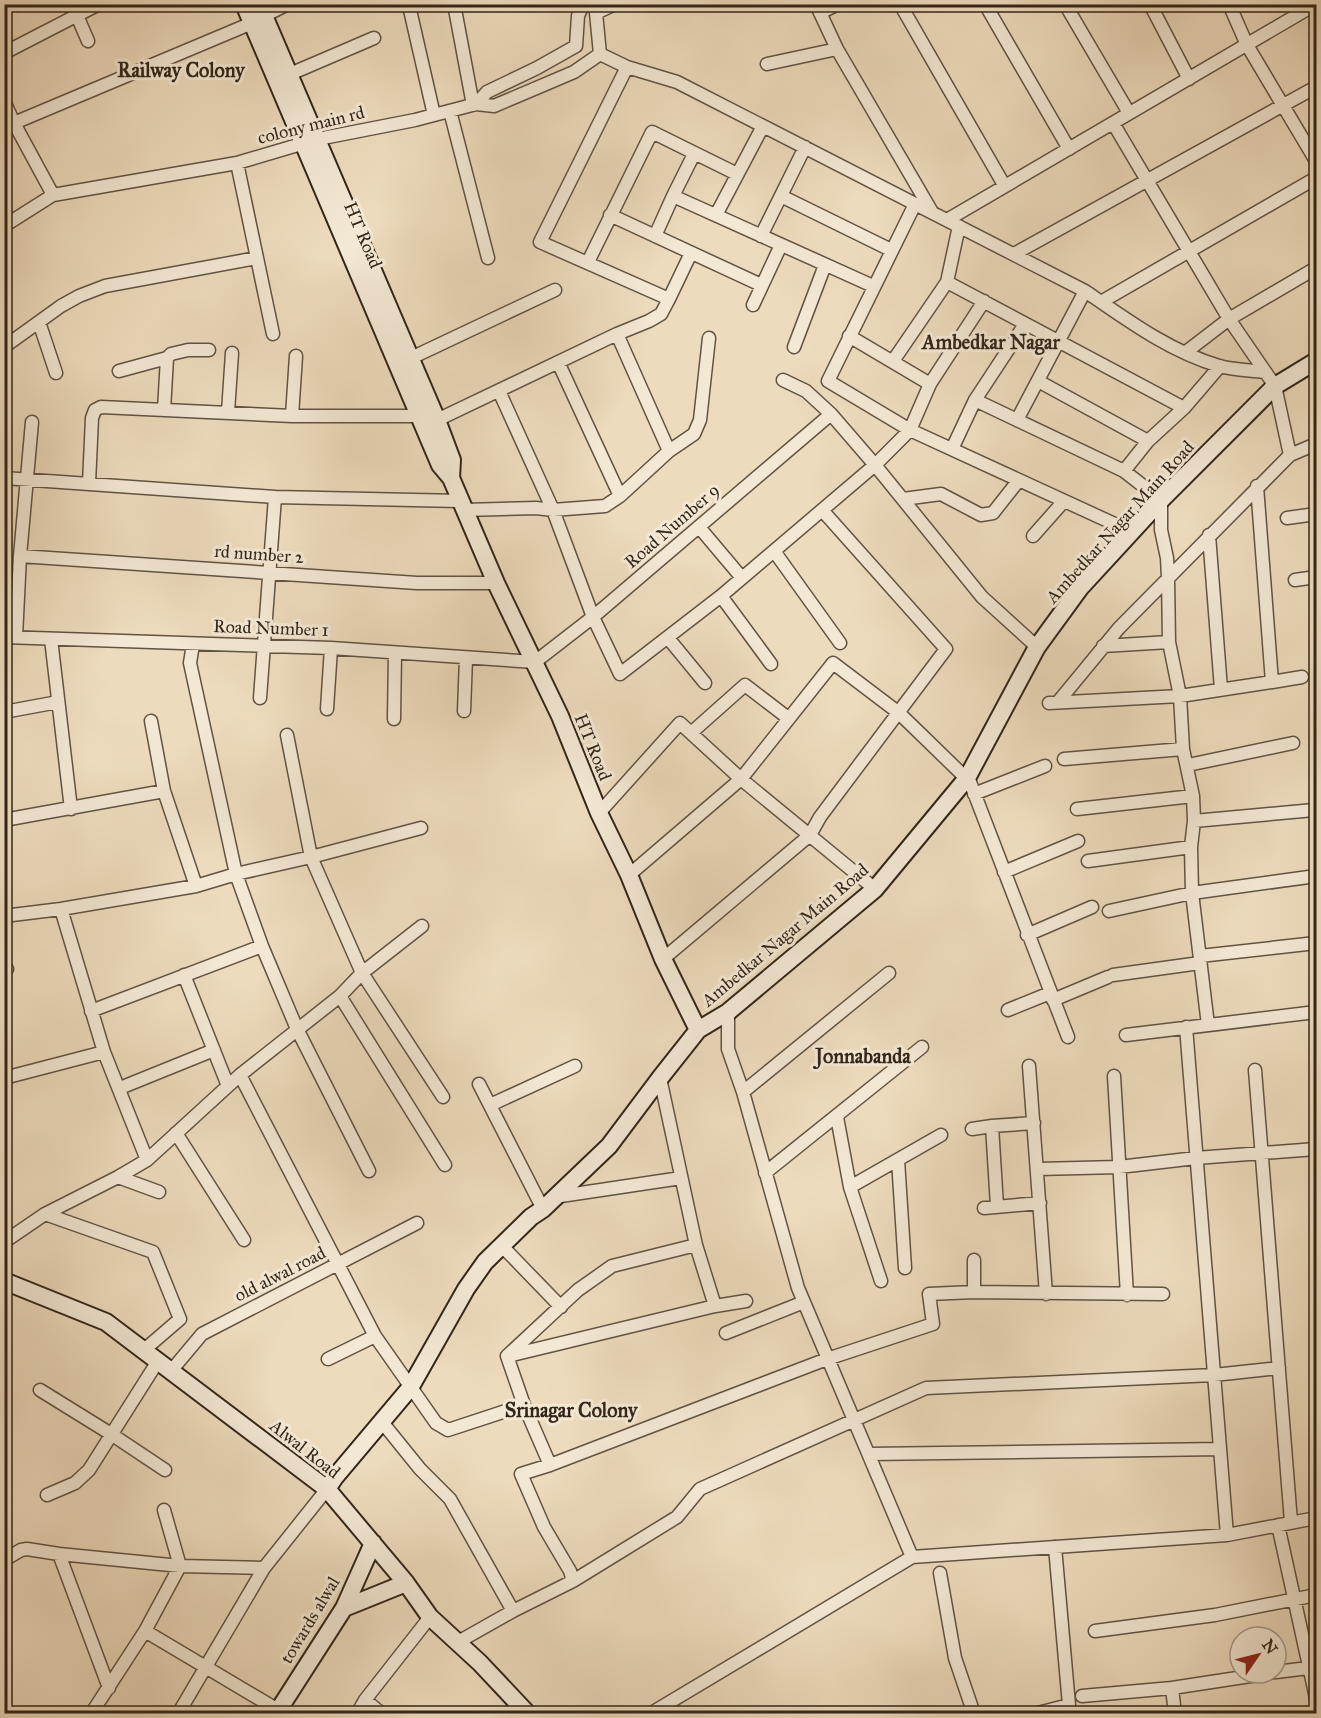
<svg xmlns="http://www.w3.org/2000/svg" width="1321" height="1718" font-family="'IM FELL Great Primer',serif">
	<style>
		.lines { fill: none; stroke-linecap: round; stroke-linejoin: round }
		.street-casing { stroke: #615343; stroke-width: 15 }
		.secondary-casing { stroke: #32261a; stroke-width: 20 }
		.street { stroke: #f3e8d4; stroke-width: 12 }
		.secondary { stroke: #f3e8d4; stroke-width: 16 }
		.labels { text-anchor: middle; stroke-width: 6; stroke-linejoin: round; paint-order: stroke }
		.street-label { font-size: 18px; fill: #32261a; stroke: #f3e8d4 }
		.neighbourhood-label { font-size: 20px; font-weight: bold; fill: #32261a; stroke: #f3e8d4 }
	</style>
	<rect width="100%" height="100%" fill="#eddbbd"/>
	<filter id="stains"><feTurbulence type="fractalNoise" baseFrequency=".00333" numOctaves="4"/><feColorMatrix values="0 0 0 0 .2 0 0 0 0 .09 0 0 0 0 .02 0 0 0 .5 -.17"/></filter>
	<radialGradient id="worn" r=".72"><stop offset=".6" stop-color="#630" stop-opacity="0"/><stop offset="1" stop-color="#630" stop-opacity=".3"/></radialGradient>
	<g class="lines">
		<defs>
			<path id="street" d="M 72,4 L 88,41
				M 454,4 L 473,105
				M 816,4 L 837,49 L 932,212
				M 900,4 L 1004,185
				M 985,4 L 1069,149
				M 1065,4 L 1129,113
				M 1150,4 L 1189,79
				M 1229,4 L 1247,45 L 1316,161
				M 410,10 L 434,115
				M 820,13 L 838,4
				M 264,16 L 288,4
				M 4,53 L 99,4
				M 600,54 L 627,67 L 677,82 L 1085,291 C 1127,320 1169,351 1219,366 C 1233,370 1250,370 1265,372
				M 600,54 L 596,13 L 615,4
				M 767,64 L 837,49
				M 627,67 L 540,242 L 669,299 L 691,253
				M 290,74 L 374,38
				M 4,101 L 14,123 L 53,195
				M 476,104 L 494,106 L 574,72 L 600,54
				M 450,111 L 488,258
				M 14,123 L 252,23
				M 237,163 L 273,334
				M 673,196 L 873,286
				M 781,196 L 891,250
				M 915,204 L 828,381 L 910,430 L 1132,532
				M 610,215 L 761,285
				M 716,215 L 763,126
				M 947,220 L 1316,4
				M 4,226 L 53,195 L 237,163 L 318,139 L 415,120 L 476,104 L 487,92 L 537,68 L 576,46 L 578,16 L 583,4
				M 655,236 L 673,196 L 694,154
				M 761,236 L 805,147
				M 1014,254 L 1316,87
				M 588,262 L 652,132 L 737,174
				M 947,282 L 1184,408
				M 1101,302 L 1316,178
				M 753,305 L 781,245
				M 39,322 L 56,373
				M 617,334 L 669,451
				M 849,336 L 930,384
				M 4,347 L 61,306 L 79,296 L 105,286 L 257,258
				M 794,347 L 825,265
				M 1186,352 L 1229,319 L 1316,268
				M 411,358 L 555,290
				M 893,361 L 947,282 L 959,226
				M 558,362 L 620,496
				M 119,371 L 167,358
				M 783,380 L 806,391 L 831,414 L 875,465 L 982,597 L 1037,647
				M 1038,381 L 1148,441
				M 499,391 L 553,510 L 593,617 L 620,674 L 721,596 L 875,465 L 910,430 L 930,384 L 984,301
				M 975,400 L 1124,471 L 1161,500 L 1161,530 L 1167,558 L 1168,578 L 1169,642 L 1180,696 L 1183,749 L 1193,796 L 1194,821 L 1191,847 L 1192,893 L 1208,1025
				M 164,410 L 167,358 L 171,354 L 188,350 L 209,350
				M 228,412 L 232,353
				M 292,416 L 296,356
				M 437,420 L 617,334 L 649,321 L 661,314 L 669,299
				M 1017,420 L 1085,291
				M 952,449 L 975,400 L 1025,324
				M 1290,455 L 1316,444
				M 1124,471 L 1148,441 L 1184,408 L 1220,366
				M 4,478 L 275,497 L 460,501
				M 89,483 L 92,418 L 95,410 L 101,407 L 292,416 L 420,416
				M 903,499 L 941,494 L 981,515 L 993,513 L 1019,480
				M 464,510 L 536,508 L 553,510 L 605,506 L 620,496 L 669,451 L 694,434 L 700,420 L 709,338
				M 1287,518 L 1316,514
				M 699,527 L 742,578
				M 1209,535 L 1221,689
				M 1033,536 L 1064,501
				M 774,551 L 840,643
				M 20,556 L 417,583 L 496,583
				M 1295,580 L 1316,577
				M 721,596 L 771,664
				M 4,637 L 331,648 L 535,662 L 593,617 L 831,414
				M 16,637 L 20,556 L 32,422
				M 668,638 L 705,683
				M 51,639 L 71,809
				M 193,644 L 190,663 L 236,874 L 262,946 L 297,1029 L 369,1171
				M 1103,646 L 1169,642
				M 1272,682 L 1302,677
				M 260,698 L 275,497
				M 1058,702 L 1119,628 L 1290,455 L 1275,386 L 1229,319 L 1113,123
				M 1049,703 L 1180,696 L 1272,682 L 1257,486
				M 327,709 L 331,648
				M 464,711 L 466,658
				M 4,712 L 58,702
				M 394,719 L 395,653
				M 151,721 L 164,791 L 196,886
				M 691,733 L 745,685 L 788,718
				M 287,735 L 311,857 L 362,973 L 443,1097
				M 1064,759 L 1183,749
				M 1188,765 L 1293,743
				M 974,794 L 1045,766
				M 1077,809 L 1193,796
				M 599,813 L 680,723 L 741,779 L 875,889
				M 4,820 L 164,791
				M 1194,821 L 1314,810
				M 1088,861 L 1191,847
				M 1004,872 L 1078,841
				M 629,875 L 741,779 L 833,663 L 899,713 L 970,782 L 1068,1037
				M 61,909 L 104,1052 L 147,1160
				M 1109,911 L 1192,893 L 1316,876
				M 4,916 L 61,909 L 196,886 L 236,874 L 311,857 L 421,828
				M 1027,935 L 1092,907
				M 1200,956 L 1316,943
				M 663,959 L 810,835 L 820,817 L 946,649 L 822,510
				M 4,970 L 7,969
				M 184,975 L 228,1086
				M 1113,975 L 1200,963
				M 340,996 L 445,1165
				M 1053,1000 L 1108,977
				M 1008,1010 L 1050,993
				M 91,1011 L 262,946
				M 728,1012 L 728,1049 L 743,1092 L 798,1288 L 912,1557
				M 1186,1027 L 1227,1535
				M 1126,1035 L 1316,1012
				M 1029,1066 L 1046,1294
				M 1255,1070 L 1291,1522
				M 240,1075 L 375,1336 L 436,1423 L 448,1430 L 524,1405
				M 1114,1076 L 1127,1295
				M 4,1078 L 104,1052
				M 660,1078 L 696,1245 L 715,1306
				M 479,1084 L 543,1209
				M 120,1088 L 214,1050
				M 743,1092 L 889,973
				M 490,1105 L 575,1066
				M 837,1117 L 850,1187 L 881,1281
				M 972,1129 L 992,1126
				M 176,1133 L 244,1240
				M 898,1160 L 905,1268
				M 1038,1169 L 1119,1167 L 1196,1158 L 1316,1149
				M 765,1173 L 922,1047
				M 118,1177 L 159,1192
				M 850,1187 L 941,1135
				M 554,1197 L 681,1178
				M 997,1206 L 992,1126 L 1034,1123
				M 984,1208 L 1040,1203
				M 45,1214 L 153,1252 L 180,1319 L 144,1350
				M 4,1242 L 45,1214 L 118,1177 L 147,1160 L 240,1075 L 340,996 L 362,973 L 422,926
				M 501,1245 L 561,1307
				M 974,1292 L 974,1260
				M 726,1333 L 804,1302
				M 508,1356 L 715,1306 L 746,1301
				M 328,1359 L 375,1336
				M 171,1371 L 202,1334 L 417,1223
				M 40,1390 L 111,1434 L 165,1470
				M 382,1422 L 420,1469 L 450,1499 L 513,1611
				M 869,1454 L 1220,1449
				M 550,1465 L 827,1359 L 933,1324 L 929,1294 L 974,1292 L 1163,1294
				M 47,1495 L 75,1483 L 89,1470 L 158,1361
				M 1278,1525 L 1316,1698
				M 59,1554 L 109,1688
				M 4,1560 L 21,1550 L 27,1549 L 59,1554 L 180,1566 L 264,1568 L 178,1714
				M 264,1568 L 327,1489
				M 940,1573 L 955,1658 L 974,1714
				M 573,1581 L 570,1571 L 544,1527 L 521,1474 L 550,1465 L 524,1405 L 507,1356 L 578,1290 L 612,1266 L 696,1245
				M 145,1631 L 278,1710
				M 1095,1631 L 1215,1615 L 1316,1595
				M 458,1642 L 513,1611 L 573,1581 L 677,1517 L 700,1489 L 926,1388 L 1214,1375 L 1279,1368
				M 1276,1672 L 1316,1667
				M 1172,1688 L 1270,1673
				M 1082,1696 L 1172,1688 L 1175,1714
				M 365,1700 L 382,1714
				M 91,1714 L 145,1631 L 180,1566 L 164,1510
				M 357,1714 L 365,1700 L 430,1617
				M 650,1714 L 912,1557 L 1227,1535 L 1316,1518
				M 1034,1714 L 1069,1705 L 1055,1547"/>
			<path id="secondary" d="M 244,4 L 440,465 L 451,478 L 496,583 L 560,716 L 599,813 L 629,875 L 663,959 L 698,1030
				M 259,4 L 437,420 L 452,460 L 451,478
				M 4,1281 L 106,1322 L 327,1489 L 406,1583 L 430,1617 L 480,1663 L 528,1714
				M 327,1489 L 335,1477 L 410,1388 L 466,1289 L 485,1262 L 531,1217 L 543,1209 L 609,1146 L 660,1078 L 698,1030 L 728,1012 L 875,889 L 967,778 L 1037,647 L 1080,588 L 1161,500 L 1275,386 L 1316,361
				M 344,1608 L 406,1583
				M 276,1714 L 344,1608 L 373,1543"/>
		</defs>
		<!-- street casing -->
		<use href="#street" class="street-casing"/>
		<!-- secondary casing -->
		<use href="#secondary" class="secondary-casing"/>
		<!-- street -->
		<use href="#street" class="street"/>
		<!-- secondary -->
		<use href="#secondary" class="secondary"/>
	</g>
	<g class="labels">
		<!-- street labels -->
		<g class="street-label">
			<text transform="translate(311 125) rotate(-14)" y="6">colony main rd</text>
			<text transform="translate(363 235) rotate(67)" y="6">HT Road</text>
			<text transform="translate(1120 522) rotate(-48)" y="6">Ambedkar Nagar Main Road</text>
			<text transform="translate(672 526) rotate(-41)" y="6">Road Number 9</text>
			<text transform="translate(259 554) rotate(4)" y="6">rd number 2</text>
			<text transform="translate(271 628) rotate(2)" y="6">Road Number 1</text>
			<text transform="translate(593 747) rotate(68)" y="6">HT Road</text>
			<text transform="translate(785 935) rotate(-40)" y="6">Ambedkar Nagar Main Road</text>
			<text transform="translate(280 1274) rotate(-27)" y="6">old alwal road</text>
			<text transform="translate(305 1449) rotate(38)" y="6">Alwal Road</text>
			<text transform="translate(310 1620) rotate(-59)" y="6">towards alwal</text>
		</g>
		<!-- neighbourhood labels -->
		<g class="neighbourhood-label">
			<text x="181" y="77">Railway Colony</text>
			<text x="991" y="349">Ambedkar Nagar</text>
			<text x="863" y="1063">Jonnabanda</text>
			<text x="571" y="1417">Srinagar Colony</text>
		</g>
	</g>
	<!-- margin -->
	<rect width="1321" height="1718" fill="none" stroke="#eddbbd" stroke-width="24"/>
	<rect x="6" y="6" width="1309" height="1706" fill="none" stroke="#32261a" stroke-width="3"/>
	<rect x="12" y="12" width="1297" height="1694" fill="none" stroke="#32261a" stroke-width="1.5"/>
	<!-- north arrow -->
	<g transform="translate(1258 1655) rotate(55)"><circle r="28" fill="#f3e8d4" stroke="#a69a8a" stroke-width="1.5"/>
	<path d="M0-4.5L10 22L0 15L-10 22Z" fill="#8f2418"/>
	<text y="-9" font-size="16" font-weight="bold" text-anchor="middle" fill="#32261a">N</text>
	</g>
	<rect width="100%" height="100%" filter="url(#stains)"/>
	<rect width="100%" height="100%" fill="url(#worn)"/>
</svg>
